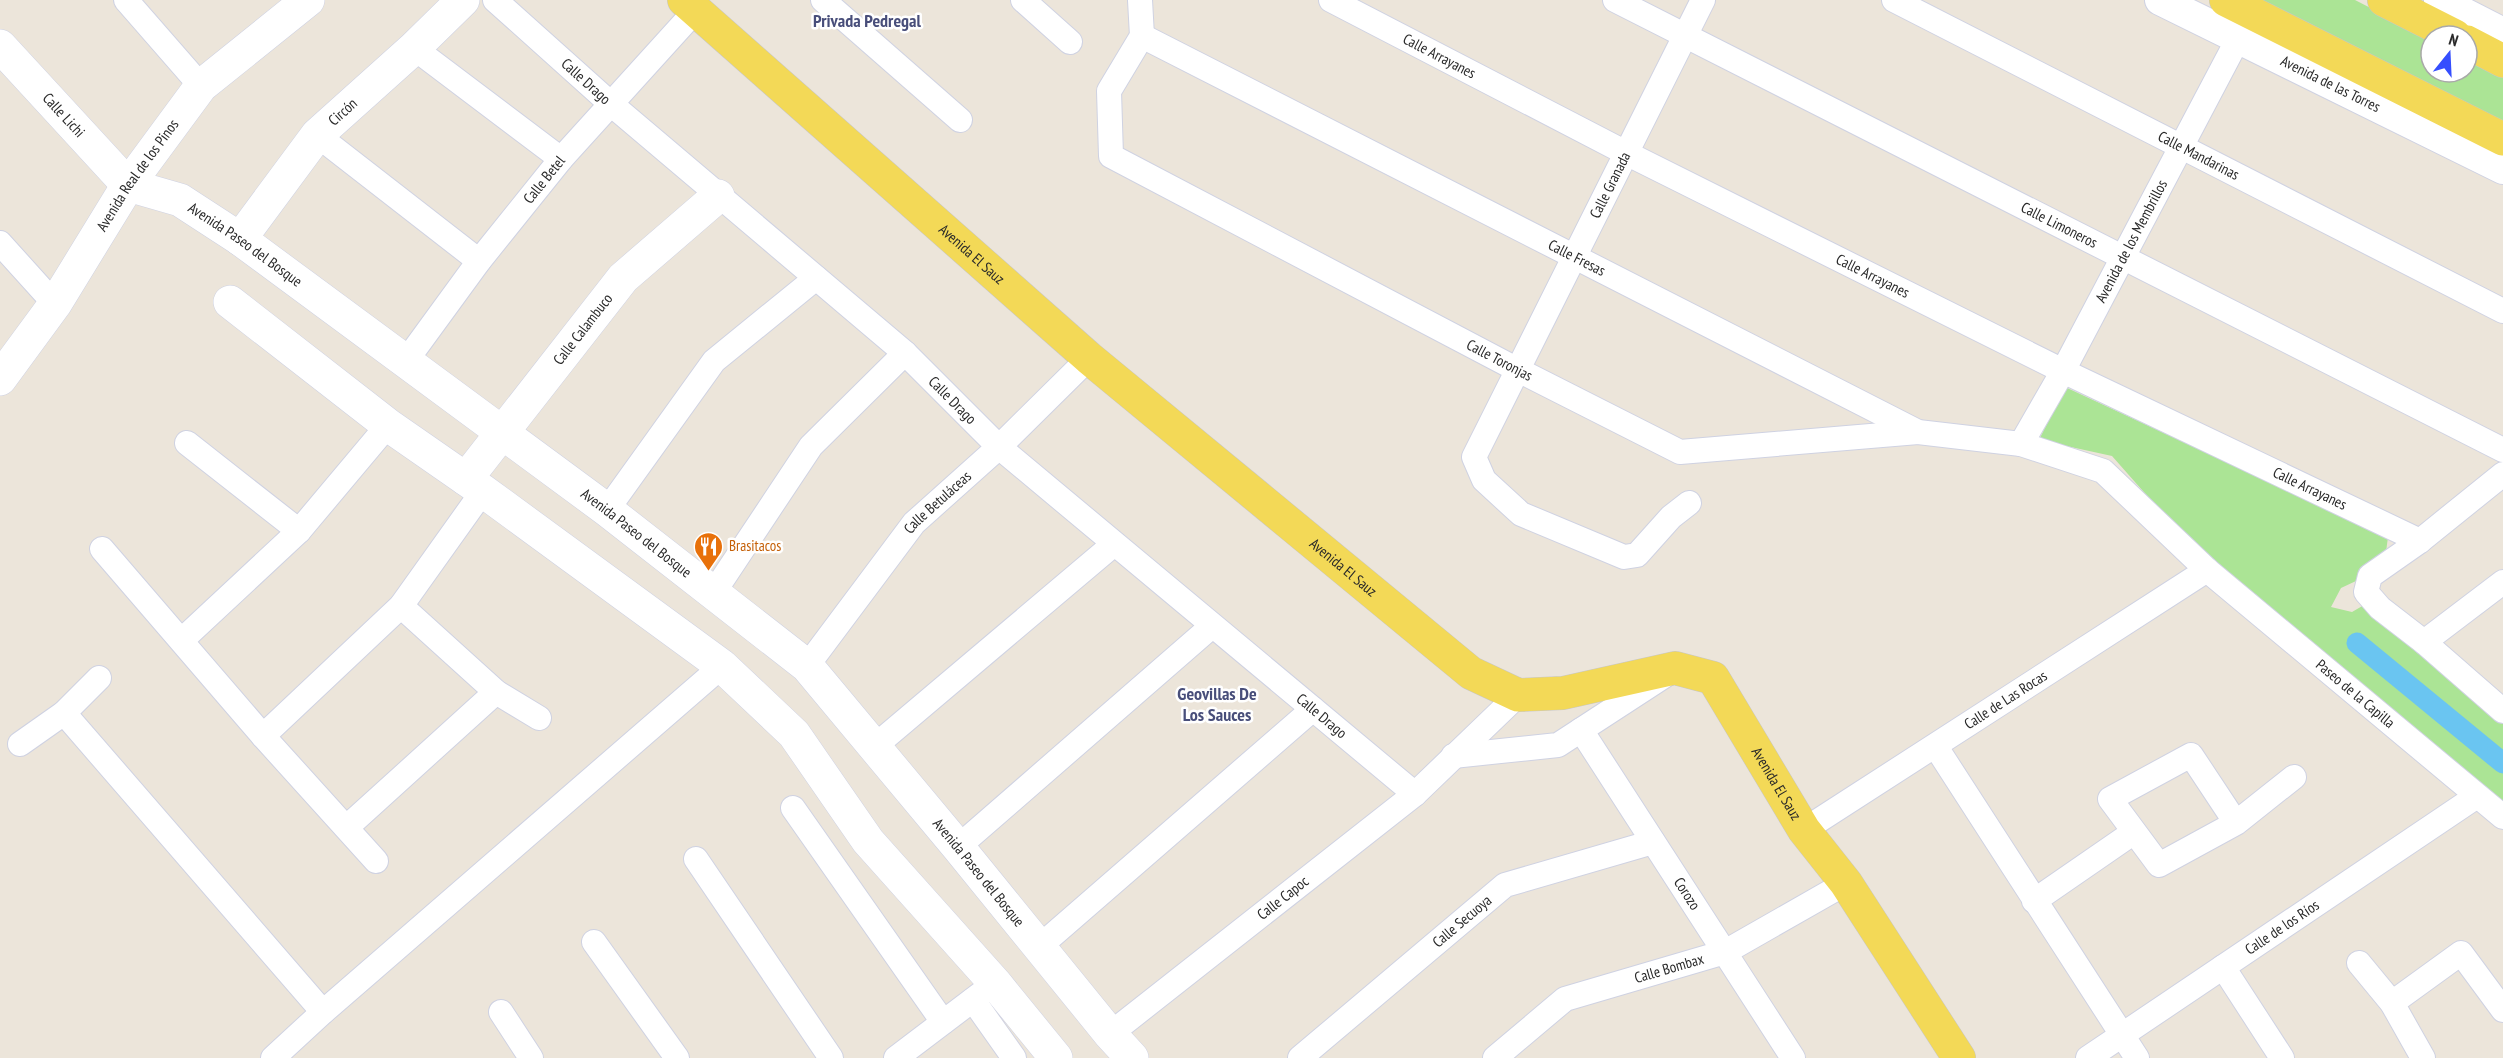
<svg xmlns="http://www.w3.org/2000/svg" width="2503" height="1058" font-family="'PT Sans Narrow',sans-serif">
	<style>
		.green { fill: #abe495 }
		.lines { fill: none; stroke-linecap: round; stroke-linejoin: round }
		.canal { stroke: #6ac5f1; stroke-width: 21 }
		.minor-casing { stroke: #cfd2e2; stroke-width: 26 }
		.tertiary-casing { stroke: #cfd2e2; stroke-width: 32 }
		.secondary-casing { stroke: #cfd2e2; stroke-width: 34 }
		.primary-casing { stroke: #c7c7c7; stroke-width: 34 }
		.minor { stroke: #fff; stroke-width: 24 }
		.tertiary { stroke: #fff; stroke-width: 30 }
		.secondary { stroke: #fff; stroke-width: 33 }
		.primary { stroke: #f3d957; stroke-width: 33 }
		.labels { text-anchor: middle; stroke-width: 5; stroke-linejoin: round; paint-order: stroke }
		.street-label { font-size: 15px; fill: #292929; stroke: #fff }
		.food-label { font-size: 15px; fill: #c56008; stroke: #fff; text-anchor: start }
		.quarter-label { font-size: 18px; font-weight: bold; fill: #484e7a; stroke: #fff }
	</style>
	<rect width="100%" height="100%" fill="#ece5da"/>
	<!-- green -->
	<path class="green" d="M 2262,0 L 2355,0 L 2431,39 L 2431,72 L 2467,72 L 2467,58 L 2503,76 L 2503,124 Z
		M 2065,387 L 2388,537 L 2386,552 L 2356,581 L 2341,588 L 2331,607 L 2352,612 L 2364,605 L 2503,722 L 2503,809 L 2211,568 L 2112,456 L 2039,440 Z"/>
	<g class="lines">
		<!-- canal -->
		<path class="canal" d="M 2357,643 L 2503,763"/>
		<defs>
			<g id="minor">
				<path d="M 126,0 L 201,86"/>
				<path id="s1" d="M 495,0 L 611,104 L 905,353 L 999,447 L 1415,794"/>
				<path d="M 823,0 L 960,120"/>
				<path d="M 1023,0 L 1070,42"/>
				<path id="s2" d="M 1140,0 L 1142,36 L 1109,91 L 1111,156 L 1518,370 L 1680,452 L 1918,432"/>
				<path id="s3" d="M 1331,0 L 1628,154 L 2063,371 L 2420,541"/>
				<path id="s4" d="M 1615,0 L 2503,450"/>
				<path id="s5" d="M 1894,0 L 2503,311"/>
				<path id="s6" d="M 1142,36 L 1918,432 L 2021,444 L 2103,471 L 2207,570 L 2503,817"/>
				<path d="M 414,48 L 561,159"/>
				<path d="M 317,135 L 479,261"/>
				<path d="M 0,243 L 55,304"/>
				<path id="s7" d="M 406,361 L 479,261 L 561,159 L 696,10"/>
				<path d="M 187,443 L 299,531"/>
				<path id="s8" d="M 2021,444 L 2063,371 L 2239,37"/>
				<path d="M 2503,474 L 2420,541 L 2370,576 L 2366,592 L 2380,608 L 2424,642 L 2503,711"/>
				<path id="s9" d="M 1689,503 L 1671,517 L 1637,555 L 1624,557 L 1521,514 L 1484,480 L 1474,457 L 1703,0"/>
				<path d="M 607,510 L 714,361 L 816,278"/>
				<path d="M 102,549 L 263,736 L 376,861"/>
				<path d="M 714,592 L 811,446 L 905,353"/>
				<path d="M 401,606 L 496,692 L 539,718"/>
				<path d="M 182,640 L 299,531 L 388,425"/>
				<path d="M 2424,642 L 2503,582"/>
				<path id="s10" d="M 807,666 L 914,523 L 999,447 L 1089,358"/>
				<path d="M 64,713 L 323,1012"/>
				<path id="s11" d="M 1581,730 L 1793,1058"/>
				<path d="M 263,736 L 401,606 L 483,491"/>
				<path d="M 20,744 L 64,713 L 99,678"/>
				<path d="M 875,746 L 1114,544"/>
				<path d="M 1936,747 L 2137,1058"/>
				<path d="M 1453,756 L 1558,745 L 1664,676"/>
				<path d="M 793,808 L 943,1022"/>
				<path d="M 2236,823 L 2191,755 L 2110,799 L 2159,865 L 2236,823 L 2294,777"/>
				<path d="M 347,827 L 496,692"/>
				<path id="s12" d="M 1804,830 L 2207,570"/>
				<path d="M 958,847 L 1212,626"/>
				<path d="M 696,859 L 831,1058"/>
				<path d="M 2034,901 L 2134,832"/>
				<path d="M 594,942 L 677,1058"/>
				<path d="M 1039,947 L 1313,709"/>
				<path d="M 2359,963 L 2392,1003 L 2423,1058"/>
				<path d="M 2223,967 L 2282,1058"/>
				<path d="M 973,1000 L 1014,1058"/>
				<path d="M 2392,1003 L 2461,953 L 2503,1010"/>
				<path d="M 501,1012 L 531,1058"/>
				<path id="s13" d="M 1110,1034 L 1415,794 L 1518,695"/>
				<path d="M 273,1058 L 323,1012 L 722,666"/>
				<path d="M 896,1058 L 995,983"/>
				<path id="s14" d="M 1300,1058 L 1505,885 L 1653,842"/>
				<path id="s15" d="M 1495,1058 L 1565,999 L 1725,952 L 1846,883"/>
				<path id="s16" d="M 2088,1058 L 2477,796"/>
			</g>
			<g id="tertiary">
				<path id="s17" d="M 2160,0 L 2503,169"/>
				<path d="M 2439,0 L 2503,33"/>
			</g>
			<g id="secondary">
				<path id="s18" d="M 0,46 L 128,185 L 180,200 L 240,239 L 607,510 L 807,666 L 958,847 L 1110,1034 L 1132,1058"/>
				<path id="s19" d="M 240,239 L 317,135 L 414,48 L 463,0"/>
				<path d="M 230,302 L 388,425 L 483,491 L 722,666 L 794,734 L 868,841 L 995,983 L 1056,1058"/>
				<path id="s20" d="M 0,379 L 55,304 L 128,185 L 201,86 L 308,0"/>
				<path id="s21" d="M 466,479 L 623,278 L 718,196"/>
			</g>
			<g id="primary">
				<path id="s22" d="M 684,0 L 1089,358 L 1471,673 L 1518,695 L 1563,693 L 1675,668 L 1713,678 L 1804,830 L 1846,883 L 1959,1058"/>
				<path d="M 2226,0 L 2503,139"/>
				<path d="M 2384,0 L 2455,36"/>
				<path d="M 2467,42 L 2503,61"/>
			</g>
		</defs>
		<!-- minor casing -->
		<use href="#minor" class="minor-casing"/>
		<!-- tertiary casing -->
		<use href="#tertiary" class="tertiary-casing"/>
		<!-- secondary casing -->
		<use href="#secondary" class="secondary-casing"/>
		<!-- primary casing -->
		<use href="#primary" class="primary-casing"/>
		<!-- minor -->
		<use href="#minor" class="minor"/>
		<!-- tertiary -->
		<use href="#tertiary" class="tertiary"/>
		<!-- secondary -->
		<use href="#secondary" class="secondary"/>
		<!-- primary -->
		<use href="#primary" class="primary"/>
	</g>
	<!-- icons -->
	<defs>
		<symbol id="restaurant-pin" viewBox="-11 -11 22 30"><path d="M0 17L-7.5 6A9.5 9.5 0 1 1 7.5 6Z" fill="#e8710a" stroke="#fff"/><path d="M-5-6h1v4h1v-4h1v4h1v-4h1v5L-1.5 .5V6h-2V.5L-5-1ZM5-6V6H3V1.5H1.5Q1.5-4 5-6Z" fill="#fff"/></symbol>
	</defs>
	<g fill-rule="evenodd">
		<use href="#restaurant-pin" x="692" y="530" width="33" height="45"/>
	</g>
	<g class="labels">
		<!-- street labels -->
		<g class="street-label">
			<text dy="5" stroke="none"><textPath href="#s3" startOffset="122">Calle Arrayanes</textPath></text>
			<text dy="5" stroke="none"><textPath href="#s1" startOffset="122">Calle Drago</textPath></text>
			<text dy="5" stroke="none"><textPath href="#s17" startOffset="190">Avenida de las Torres</textPath></text>
			<text dy="5" stroke="none"><textPath href="#s19" startOffset="164">Circón</textPath></text>
			<text dy="5" stroke="none"><textPath href="#s18" startOffset="94">Calle Lichi</textPath></text>
			<text dy="5" stroke="none"><textPath href="#s5" startOffset="342">Calle Mandarinas</textPath></text>
			<text dy="5" stroke="none"><textPath href="#s20" startOffset="246">Avenida Real de los Pinos</textPath></text>
			<text dy="5" stroke="none"><textPath href="#s7" startOffset="228">Calle Betel</textPath></text>
			<text dy="5" stroke="none"><textPath href="#s9" startOffset="578">Calle Granada</textPath></text>
			<text dy="5" stroke="none"><textPath href="#s4" startOffset="498">Calle Limoneros</textPath></text>
			<text dy="5" stroke="none"><textPath href="#s8" startOffset="231">Avenida de los Membrillos</textPath></text>
			<text dy="5" stroke="none"><textPath href="#s18" startOffset="322">Avenida Paseo del Bosque</textPath></text>
			<text dy="5" stroke="none"><textPath href="#s22" startOffset="384">Avenida El Sauz</textPath></text>
			<text dy="5" stroke="none"><textPath href="#s6" startOffset="488">Calle Fresas</textPath></text>
			<text dy="5" stroke="none"><textPath href="#s3" startOffset="608">Calle Arrayanes</textPath></text>
			<text dy="5" stroke="none"><textPath href="#s21" startOffset="190">Calle Calambuco</textPath></text>
			<text dy="5" stroke="none"><textPath href="#s2" startOffset="604">Calle Toronjas</textPath></text>
			<text dy="5" stroke="none"><textPath href="#s1" startOffset="608">Calle Drago</textPath></text>
			<text dy="5" stroke="none"><textPath href="#s3" startOffset="1094">Calle Arrayanes</textPath></text>
			<text dy="5" stroke="none"><textPath href="#s10" startOffset="210">Calle Betuláceas</textPath></text>
			<text dy="5" stroke="none"><textPath href="#s18" startOffset="808">Avenida Paseo del Bosque</textPath></text>
			<text dy="5" stroke="none"><textPath href="#s22" startOffset="870">Avenida El Sauz</textPath></text>
			<text dy="5" stroke="none"><textPath href="#s6" startOffset="1398">Paseo de la Capilla</textPath></text>
			<text dy="5" stroke="none"><textPath href="#s12" startOffset="240">Calle de Las Rocas</textPath></text>
			<text dy="5" stroke="none"><textPath href="#s1" startOffset="1094">Calle Drago</textPath></text>
			<text dy="5" stroke="none"><textPath href="#s22" startOffset="1410">Avenida El Sauz</textPath></text>
			<text dy="5" stroke="none"><textPath href="#s18" startOffset="1293">Avenida Paseo del Bosque</textPath></text>
			<text dy="5" stroke="none"><textPath href="#s11" startOffset="195">Corozo</textPath></text>
			<text dy="5" stroke="none"><textPath href="#s13" startOffset="220">Calle Capoc</textPath></text>
			<text dy="5" stroke="none"><textPath href="#s14" startOffset="212">Calle Secuoya</textPath></text>
			<text dy="5" stroke="none"><textPath href="#s16" startOffset="234">Calle de los Ríos</textPath></text>
			<text dy="5" stroke="none"><textPath href="#s15" startOffset="200">Calle Bombax</textPath></text>
		</g>
		<!-- food labels -->
		<g class="food-label">
			<text x="729" y="551">Brasitacos</text>
		</g>
		<!-- quarter labels -->
		<g class="quarter-label">
			<text x="867" y="27">Privada Pedregal</text>
			<text x="1217" y="700">Geovillas De<tspan x="1217" dy="21">Los Sauces</tspan></text>
		</g>
	</g>
	<!-- north arrow -->
	<g transform="translate(2449 54) rotate(18)"><circle r="28" fill="#ffffff" stroke="#a9a9a9" stroke-width="1.5"/>
	<path d="M0-4.5L10 22L0 15L-10 22Z" fill="#354efe"/>
	<text y="-9" font-size="16" font-weight="bold" text-anchor="middle" fill="#292929">N</text>
	</g>
</svg>
